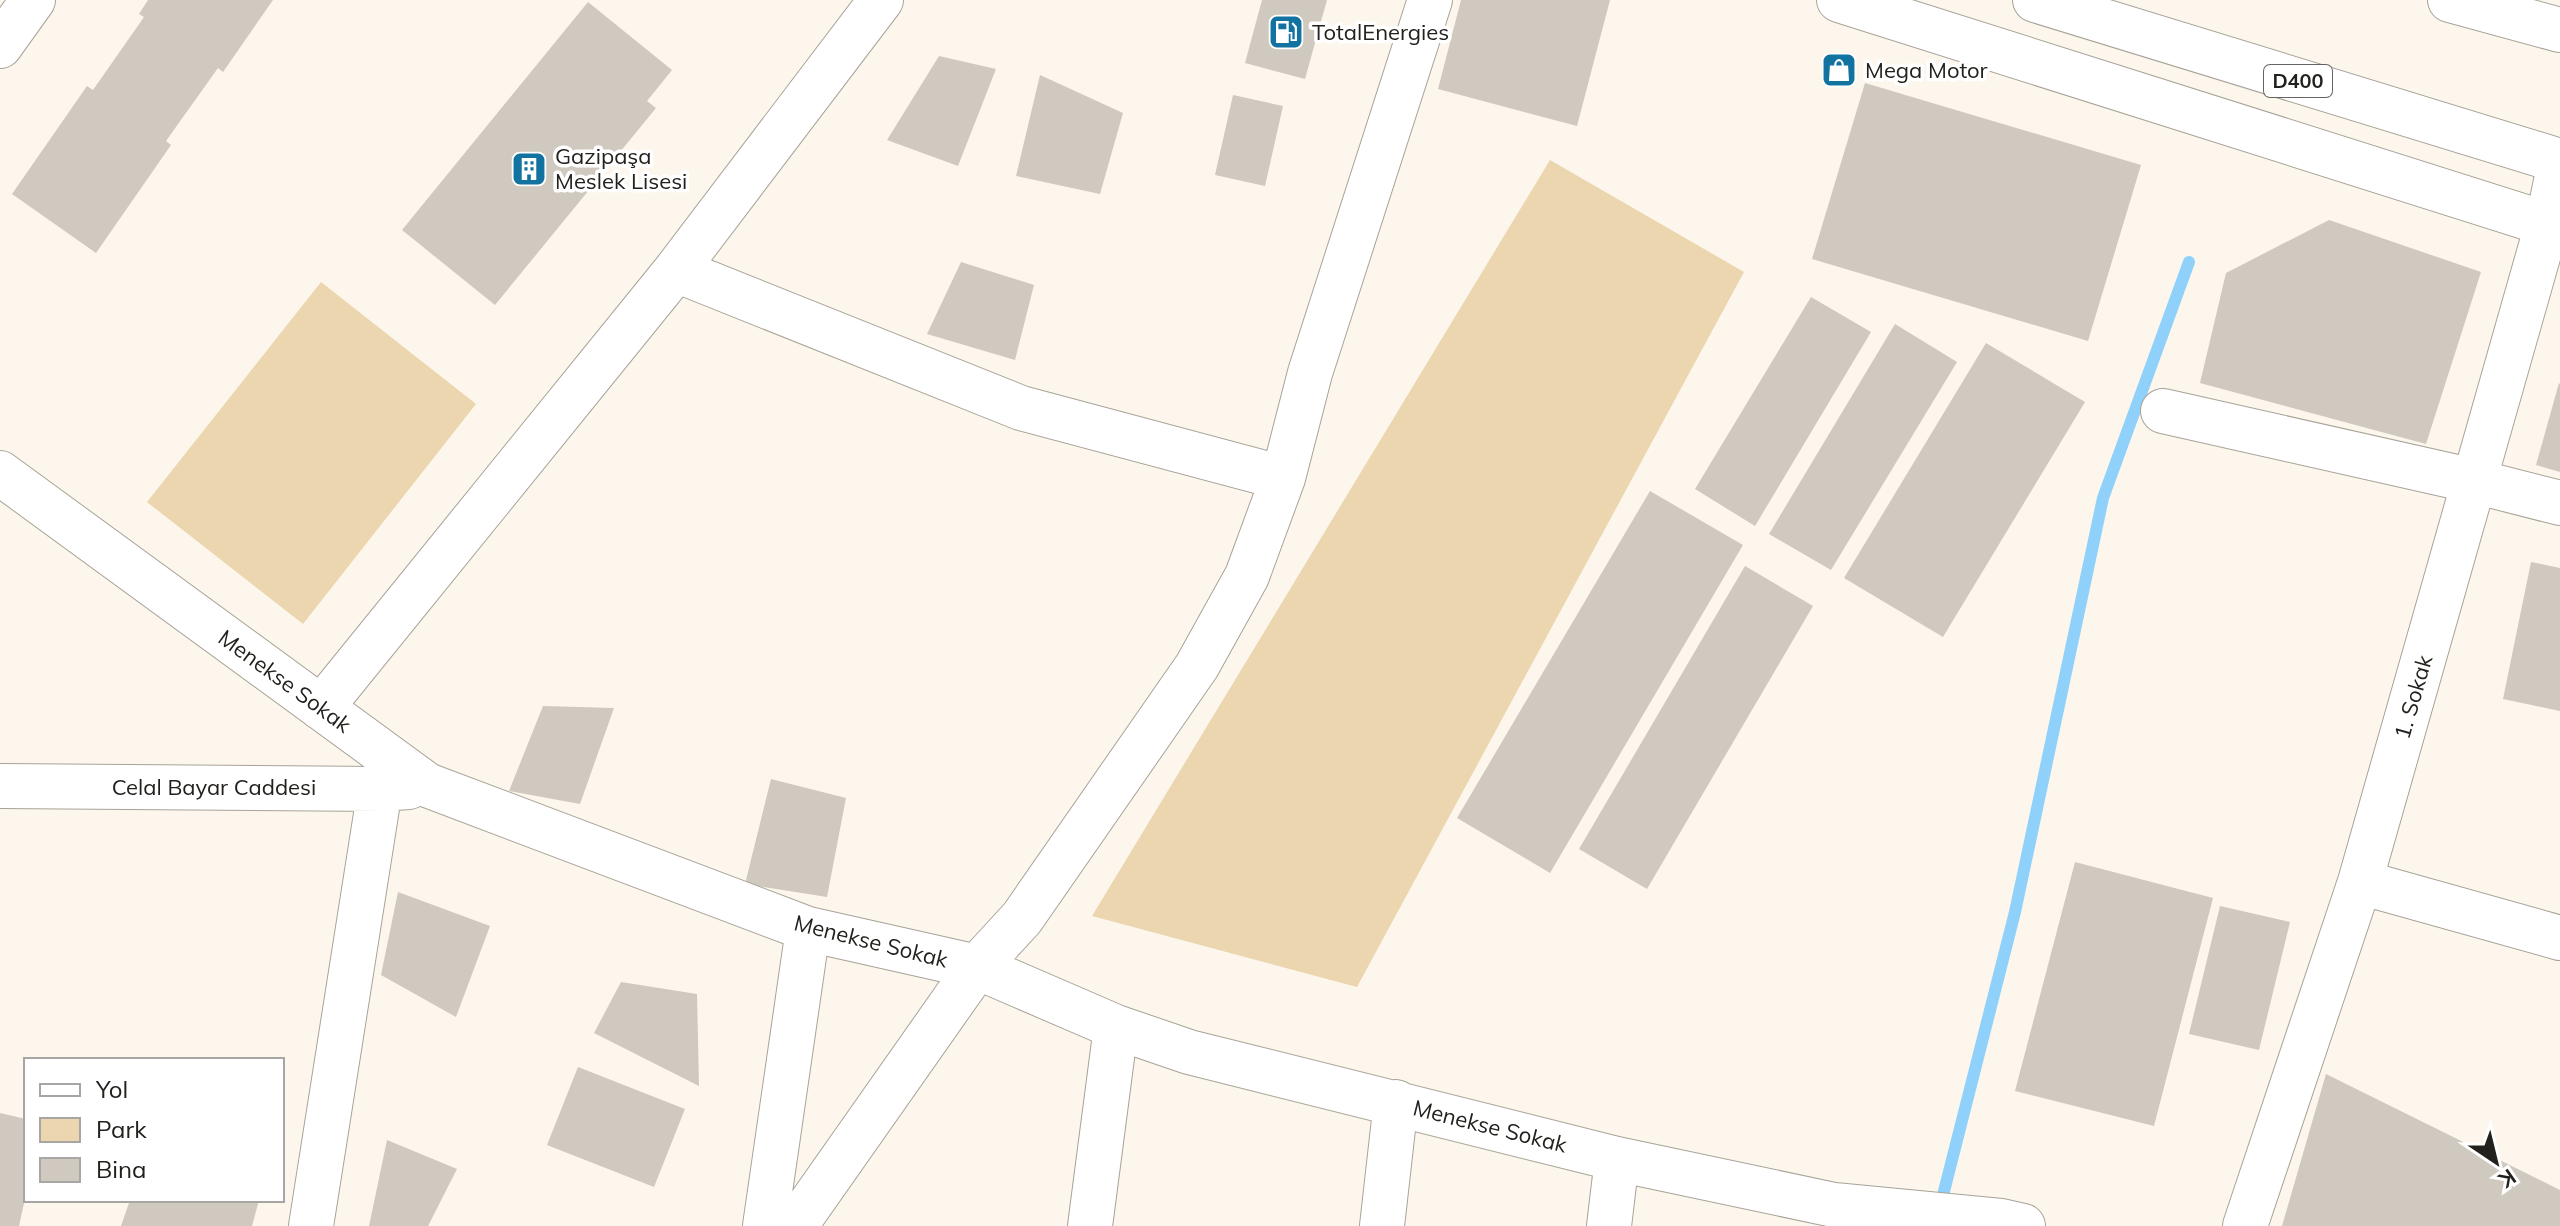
<svg xmlns="http://www.w3.org/2000/svg" width="2560" height="1226" font-family="Mulish,sans-serif">
	<style>
		.green { fill: #ebd6af }
		.lines { fill: none; stroke-linecap: round; stroke-linejoin: round }
		.stream { stroke: #8fd1fa; stroke-width: 12 }
		.building { fill: #cfc9bf }
		.minor-casing { stroke: #a8a399; stroke-width: 46 }
		.highway-casing { stroke: #a8a399; stroke-width: 46 }
		.minor { stroke: #fff; stroke-width: 44 }
		.highway { stroke: #fff; stroke-width: 44 }
		.labels { text-anchor: middle; stroke-width: 7; stroke-linejoin: round; paint-order: stroke }
		.shield { fill: #fff; stroke: #656461; stroke-width: 2 }
		.shield-label { font-size: 20px; font-weight: bold; fill: #23211d }
		.poi-label { font-size: 22px; fill: #23211d; stroke: #fff; text-anchor: start }
		.street-label { font-size: 22px; fill: #23211d; stroke: #fff }
	</style>
	<rect width="100%" height="100%" fill="#fcf6ec"/>
	<!-- green -->
	<path class="green" d="M 1550,160 L 1744,272 L 1357,987 L 1092,916 Z
		M 321,282 L 476,404 L 303,624 L 147,502 Z"/>
	<g class="lines">
		<!-- stream -->
		<path class="stream" d="M 1940,1207 L 2015,912 L 2103,498 L 2189,262"/>
	</g>
	<!-- building -->
	<path class="building" d="M 148,0 L 273,0 L 223,72 L 218,68 L 166,141 L 171,145 L 96,253 L 12,194 L 87,86 L 93,90 L 144,17 L 139,14 Z
		M 1262,0 L 1327,0 L 1305,79 L 1245,63 Z
		M 1461,0 L 1610,0 L 1577,126 L 1438,89 Z
		M 588,2 L 672,70 L 647,101 L 656,108 L 495,305 L 402,230 Z
		M 939,56 L 996,69 L 958,166 L 887,140 Z
		M 1040,75 L 1123,113 L 1100,194 L 1016,176 Z
		M 1865,83 L 2141,165 L 2088,341 L 1812,259 Z
		M 1233,95 L 1283,106 L 1265,186 L 1215,175 Z
		M 2329,220 L 2481,272 L 2426,444 L 2200,383 L 2226,273 Z
		M 961,262 L 1034,285 L 1015,360 L 927,334 Z
		M 1811,297 L 1871,332 L 1755,526 L 1695,489 Z
		M 1895,324 L 1957,362 L 1831,570 L 1769,534 Z
		M 1986,343 L 2085,402 L 1943,637 L 1844,578 Z
		M 2559,383 L 2560,384 L 2560,472 L 2536,465 Z
		M 1650,491 L 1743,545 L 1550,873 L 1457,818 Z
		M 2531,562 L 2560,568 L 2560,711 L 2503,699 Z
		M 1745,566 L 1813,606 L 1647,889 L 1579,849 Z
		M 543,706 L 614,708 L 580,804 L 509,791 Z
		M 771,779 L 846,798 L 827,897 L 745,884 Z
		M 2075,862 L 2213,898 L 2154,1126 L 2015,1091 Z
		M 398,892 L 490,926 L 456,1017 L 381,975 Z
		M 2220,906 L 2290,922 L 2259,1050 L 2189,1034 Z
		M 621,982 L 697,994 L 699,1086 L 594,1033 Z
		M 578,1067 L 685,1109 L 654,1187 L 547,1145 Z
		M 2326,1074 L 2560,1190 L 2560,1226 L 2282,1226 Z
		M 0,1113 L 26,1119 L 26,1194 L 19,1226 L 0,1226 Z
		M 387,1140 L 457,1169 L 428,1226 L 369,1226 Z
		M 130,1200 L 259,1200 L 252,1226 L 121,1226 Z"/>
	<g class="lines">
		<defs>
			<path id="minor" d="M 1839,0 L 2560,228
				M 0,46 L 33,0
				M 676,270 L 1021,408 L 1283,478
				M 2163,411 L 2474,481 L 2560,503
				M 0,473 L 427,785 L 808,929 L 977,967 L 1116,1027 L 1189,1052 L 1617,1159 L 1834,1205 L 2001,1221 L 2023,1226
				M 321,708 L 676,270 L 881,0
				M 0,786 L 380,789 L 409,787
				M 2360,882 L 2560,938
				M 311,1226 L 380,789
				M 765,1226 L 808,929
				M 795,1226 L 977,967 L 1022,918 L 1197,666 L 1247,576 L 1283,478 L 1310,373 L 1430,0
				M 1090,1226 L 1116,1027
				M 1382,1226 L 1396,1102
				M 1609,1226 L 1617,1159
				M 2245,1226 L 2360,882 L 2547,225 L 2560,162"/>
			<path id="highway" d="M 2035,0 L 2560,161
				M 2450,0 L 2560,30"/>
		</defs>
		<!-- minor casing -->
		<use href="#minor" class="minor-casing"/>
		<!-- highway casing -->
		<use href="#highway" class="highway-casing"/>
		<!-- minor -->
		<use href="#minor" class="minor"/>
		<!-- highway -->
		<use href="#highway" class="highway"/>
	</g>
	<!-- icons -->
	<defs>
		<symbol id="fuel-square" viewBox="-11 -11 22 22"><rect x="-9" y="-9" width="18" height="18" rx="4" fill="#1373a0" stroke="#fff"/><path d="M-5.5-6h7V0h2V4h1.3V-2.5L3-4.5l.8-.8L6-3V5H2.5V1h-1V6h-7ZM-4.2-4.7v3.2H.2V-4.7Z" fill="#fff"/></symbol>
		<symbol id="shop-square" viewBox="-11 -11 22 22"><rect x="-9" y="-9" width="18" height="18" rx="4" fill="#1373a0" stroke="#fff"/><path d="M-5-2.5h2.3a2.7 3.5 0 0 1 5.4 0H5L5.5 6h-11ZM-1.5-2.5h3a1.5 2.3 0 0 0-3 0Z" fill="#fff"/></symbol>
		<symbol id="building-square" viewBox="-11 -11 22 22"><rect x="-9" y="-9" width="18" height="18" rx="4" fill="#1373a0" stroke="#fff"/><path d="M-4-6H4V6H1V3H-1V6H-4ZM-2.5-4.3h1.7v1.8h-1.7ZM.8-4.3h1.7v1.8H.8ZM-2.5-1h1.7V.8h-1.7ZM.8-1h1.7V.8H.8Z" fill="#fff"/></symbol>
	</defs>
	<g fill-rule="evenodd">
		<use href="#fuel-square" x="1266" y="12" width="40" height="40"/>
		<use href="#shop-square" x="1819" y="50" width="40" height="40"/>
		<use href="#building-square" x="509" y="149" width="40" height="40"/>
	</g>
	<g class="labels">
		<!-- shield labels -->
		<rect class="shield" x="2264" y="65" width="68" height="32" rx="6"/>
		<g class="shield-label">
			<text x="2298" y="88">D400</text>
		</g>
		<!-- poi labels -->
		<g class="poi-label">
			<text x="1312" y="40">TotalEnergies</text>
			<text x="1865" y="78">Mega Motor</text>
			<text x="555" y="164">Gazipaşa<tspan x="555" dy="25">Meslek Lisesi</tspan></text>
		</g>
		<!-- street labels -->
		<g class="street-label">
			<text transform="translate(285 681) rotate(36)" y="8">Menekse Sokak</text>
			<text transform="translate(2413 697) rotate(-74)" y="8">1. Sokak</text>
			<text x="214" y="795">Celal Bayar Caddesi</text>
			<text transform="translate(871 941) rotate(14)" y="8">Menekse Sokak</text>
			<text transform="translate(1490 1126) rotate(14)" y="8">Menekse Sokak</text>
		</g>
	</g>
	<!-- legend -->
	<rect x="24" y="1058" width="260" height="144" fill="#ffffff" stroke="#a7a6a5" stroke-width="2"/>
	<rect x="40" y="1084" width="40" height="12" fill="#ffffff" stroke="#a7a6a5" stroke-width="2"/>
	<text x="96" y="1098" font-size="24" fill="#23211d">Yol</text>
	<rect x="40" y="1118" width="40" height="24" fill="#ebd6af" stroke="#a7a6a5" stroke-width="2"/>
	<text x="96" y="1138" font-size="24" fill="#23211d">Park</text>
	<rect x="40" y="1158" width="40" height="24" fill="#cfc9bf" stroke="#a7a6a5" stroke-width="2"/>
	<text x="96" y="1178" font-size="24" fill="#23211d">Bina</text>
	<!-- north arrow -->
	<g transform="translate(2496 1162) rotate(145)" stroke="#ffffff" stroke-width="6" paint-order="stroke">
	<path d="M0-6L14 30L0 20L-14 30Z" fill="#23211d"/>
	<text y="-12" font-size="22" font-weight="bold" text-anchor="middle" fill="#23211d">K</text>
	</g>
</svg>
